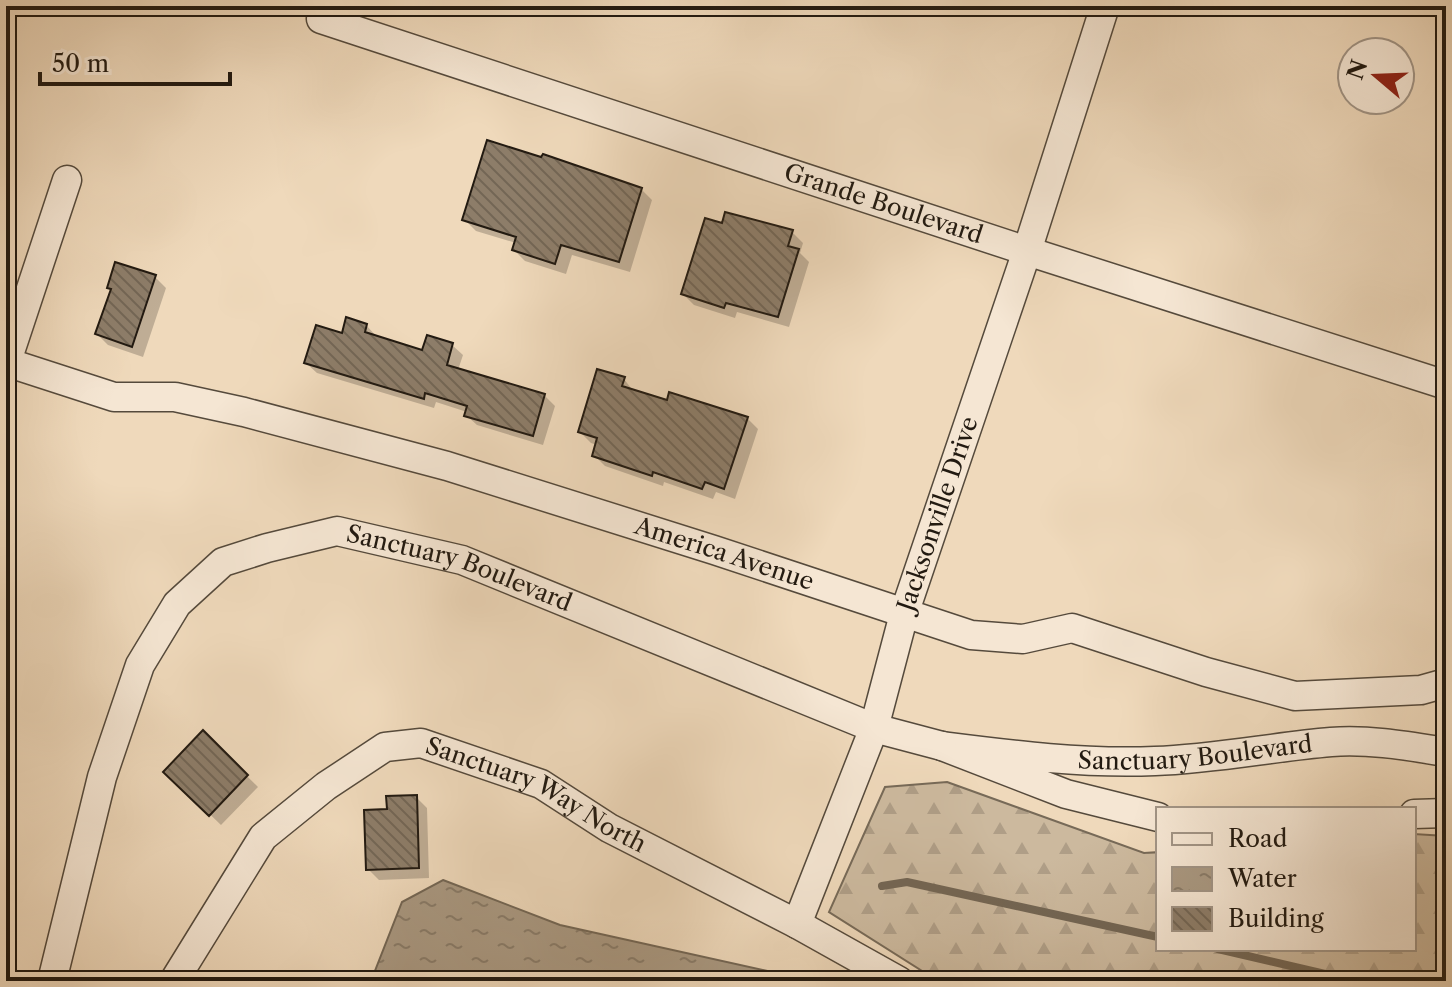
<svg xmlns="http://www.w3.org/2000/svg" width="1452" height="987" font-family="'Libre Caslon Text',serif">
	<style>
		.forest { fill: url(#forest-firs); stroke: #776a58; stroke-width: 2 }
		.water { fill: url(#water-ripples); stroke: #736654; stroke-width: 2 }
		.shadow { fill: #0003 }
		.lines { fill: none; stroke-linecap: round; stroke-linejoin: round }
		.stream { stroke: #736654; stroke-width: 8 }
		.building { fill: url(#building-back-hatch); stroke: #221a11; stroke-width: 2 }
		.street-casing { stroke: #554a3c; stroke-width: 31 }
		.street { stroke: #f5e6d3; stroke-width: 28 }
		.labels { text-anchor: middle; stroke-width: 8; stroke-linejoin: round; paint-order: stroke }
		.street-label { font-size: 24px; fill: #221a11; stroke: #f5e6d3 }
	</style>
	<defs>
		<pattern id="forest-firs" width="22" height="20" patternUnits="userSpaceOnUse" patternTransform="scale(2)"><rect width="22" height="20" fill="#ccb99e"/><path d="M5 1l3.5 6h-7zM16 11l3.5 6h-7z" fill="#af9e87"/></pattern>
		<pattern id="water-ripples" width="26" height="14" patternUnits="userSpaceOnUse" patternTransform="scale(2)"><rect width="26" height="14" fill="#a99881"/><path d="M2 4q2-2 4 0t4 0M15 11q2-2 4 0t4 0" fill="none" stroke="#897b68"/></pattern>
		<pattern id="building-back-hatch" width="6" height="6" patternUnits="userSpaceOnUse" patternTransform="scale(2)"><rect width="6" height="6" fill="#8d7d69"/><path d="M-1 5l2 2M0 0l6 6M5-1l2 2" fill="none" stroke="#736655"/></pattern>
	</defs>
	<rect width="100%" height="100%" fill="#efd9bb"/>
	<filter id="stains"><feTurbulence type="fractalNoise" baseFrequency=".0025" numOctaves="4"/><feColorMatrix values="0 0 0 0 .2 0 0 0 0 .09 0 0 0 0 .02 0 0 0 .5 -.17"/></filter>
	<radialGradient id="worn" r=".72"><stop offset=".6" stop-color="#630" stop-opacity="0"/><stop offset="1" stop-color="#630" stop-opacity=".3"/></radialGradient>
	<!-- forest -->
	<path class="forest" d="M 947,782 L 1144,853 L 1158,852 L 1158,949 L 1414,949 L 1414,834 L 1446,836 L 1446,981 L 938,981 L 829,912 L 885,787 Z"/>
	<!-- water -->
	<path class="water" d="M 443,880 L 560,925 L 790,976 L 803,981 L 371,981 L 402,902 Z"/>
	<!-- shadow -->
	<path class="shadow" d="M 641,189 L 652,200 L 630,272 L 572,255 L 566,274 L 525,261 L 514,250 L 516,243 L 476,231 L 465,220 Z
		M 723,226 L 792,232 L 803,243 L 800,253 L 809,262 L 789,327 L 737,312 L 735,318 L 694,305 L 683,294 Z
		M 155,277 L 166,288 L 143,357 L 108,345 L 97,334 Z
		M 366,325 L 376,336 L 424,352 L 452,345 L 463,355 L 458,370 L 544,395 L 555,406 L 543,445 L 477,425 L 466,415 L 467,412 L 436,402 L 434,408 L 317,373 L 306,363 L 343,336 Z
		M 624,379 L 634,392 L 668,402 L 747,418 L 758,429 L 735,499 L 716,492 L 713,499 L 664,482 L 663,486 L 605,466 L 594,455 L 597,445 L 591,443 L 580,432 Z
		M 203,733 L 258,787 L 221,825 L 166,772 Z
		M 416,797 L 427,808 L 429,878 L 379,880 L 368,869 L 389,811 Z"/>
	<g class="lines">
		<!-- stream -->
		<path class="stream" d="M 882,886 L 907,882 L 1158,937
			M 1218,949 L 1355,981"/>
	</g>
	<!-- building -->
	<path class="building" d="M 487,140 L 541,157 L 543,154 L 642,188 L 619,262 L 561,245 L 555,264 L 512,250 L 516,237 L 462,220 Z
		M 725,212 L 793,230 L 788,246 L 799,249 L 778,317 L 726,303 L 724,308 L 681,294 L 705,218 L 722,223 Z
		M 115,262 L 156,275 L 132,347 L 95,334 L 111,289 L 107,288 Z
		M 346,317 L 367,324 L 365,332 L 422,350 L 427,335 L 453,343 L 447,365 L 545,394 L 533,436 L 464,416 L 467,406 L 425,393 L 424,399 L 304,363 L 316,325 L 342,333 Z
		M 597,369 L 625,377 L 622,386 L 667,400 L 669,392 L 748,417 L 724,489 L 705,482 L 702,489 L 653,472 L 652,476 L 592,456 L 597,438 L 578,432 Z
		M 203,730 L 248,775 L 209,816 L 163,772 Z
		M 417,795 L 419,868 L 366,870 L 364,810 L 387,809 L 386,796 Z"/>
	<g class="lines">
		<defs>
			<g id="street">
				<path id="s1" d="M 321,19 L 1027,251 L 1446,385"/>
				<path id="s2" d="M 6,362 L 114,397 L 175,397 L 244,412 L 447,466 L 714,550 L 971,635 L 1023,639 L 1072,628 L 1206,672 L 1295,696 L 1421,690 L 1446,683"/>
				<path d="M 6,364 L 67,180"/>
				<path d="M 1414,814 L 1446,813"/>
				<path id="s3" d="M 1158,817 L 1066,794 L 942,746 C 1013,755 1083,764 1155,761 C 1214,759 1272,747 1331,742 C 1369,739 1408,746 1446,752"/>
				<path id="s4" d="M 797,924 L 874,728 L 904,614 L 1027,251 L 1105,6"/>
				<path id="s5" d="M 52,981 L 102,777 L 140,665 L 177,604 L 223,562 L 267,548 L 337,531 L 462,560 L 874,728 L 942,746"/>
				<path id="s6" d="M 174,981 L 263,837 L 326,786 L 385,747 L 421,743 L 541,784 L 609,828 L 797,924 L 899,981"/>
			</g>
		</defs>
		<!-- street casing -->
		<use href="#street" class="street-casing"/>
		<!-- street -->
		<use href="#street" class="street"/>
	</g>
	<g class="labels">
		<!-- street labels -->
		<g class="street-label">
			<text dy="8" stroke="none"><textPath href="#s1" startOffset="592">Grande Boulevard</textPath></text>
			<text dy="8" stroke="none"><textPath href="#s4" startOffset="434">Jacksonville Drive</textPath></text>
			<text dy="8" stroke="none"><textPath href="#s2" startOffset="746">America Avenue</textPath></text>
			<text dy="8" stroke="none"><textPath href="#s5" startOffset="708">Sanctuary Boulevard</textPath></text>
			<text dy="8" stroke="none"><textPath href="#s3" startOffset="482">Sanctuary Boulevard</textPath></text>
			<text dy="8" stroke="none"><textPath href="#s6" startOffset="484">Sanctuary Way North</textPath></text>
		</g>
	</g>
	<!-- margin -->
	<rect width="1452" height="987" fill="none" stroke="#efd9bb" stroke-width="32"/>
	<rect x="8" y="8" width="1436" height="971" fill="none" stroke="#221a11" stroke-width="4"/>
	<rect x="16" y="16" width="1420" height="955" fill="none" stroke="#221a11" stroke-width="2"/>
	<!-- legend -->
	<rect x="1156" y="807" width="260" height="144" fill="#f5e6d3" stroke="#a19485" stroke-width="2"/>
	<rect x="1172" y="833" width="40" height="12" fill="#f5e6d3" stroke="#a19485" stroke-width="2"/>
	<text x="1228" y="847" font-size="24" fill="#221a11">Road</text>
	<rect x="1172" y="867" width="40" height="24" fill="url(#water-ripples)" stroke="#a19485" stroke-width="2"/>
	<text x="1228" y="887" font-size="24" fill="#221a11">Water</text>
	<rect x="1172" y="907" width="40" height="24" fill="url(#building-back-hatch)" stroke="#a19485" stroke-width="2"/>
	<text x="1228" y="927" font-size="24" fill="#221a11">Building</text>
	<!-- north arrow -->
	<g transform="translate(1376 76) rotate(289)"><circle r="38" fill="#f5e6d3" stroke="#a19485" stroke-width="2"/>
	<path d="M0-6L14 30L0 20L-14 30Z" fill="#8f2418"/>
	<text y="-12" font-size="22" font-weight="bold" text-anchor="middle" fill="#221a11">N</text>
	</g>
	<!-- scale -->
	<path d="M40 72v12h190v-12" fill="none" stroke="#221a11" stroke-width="4"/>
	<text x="52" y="72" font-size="24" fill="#221a11" stroke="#f5e6d3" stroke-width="6" paint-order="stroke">50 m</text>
	<rect width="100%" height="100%" filter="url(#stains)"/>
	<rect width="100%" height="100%" fill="url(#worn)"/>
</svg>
